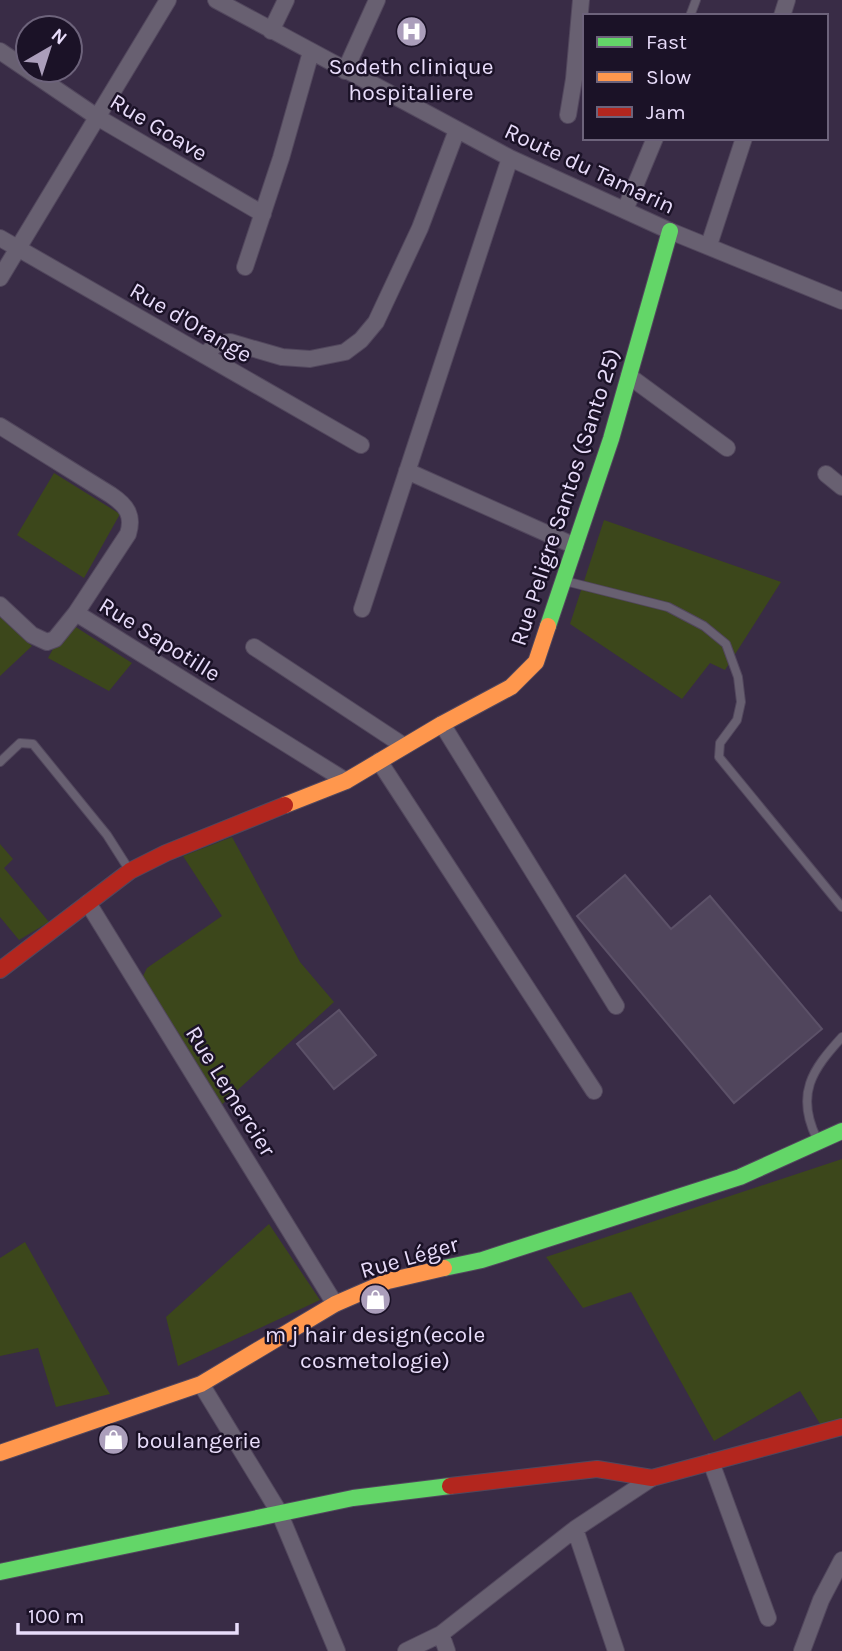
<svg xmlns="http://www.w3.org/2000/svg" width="842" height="1651" font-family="Karla,sans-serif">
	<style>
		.green { fill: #3c471b }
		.building { fill: #50455c; stroke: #5c5168; stroke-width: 2 }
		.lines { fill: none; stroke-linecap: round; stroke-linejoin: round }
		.lane-casing { stroke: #52475d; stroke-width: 10 }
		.street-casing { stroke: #52475d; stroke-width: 18 }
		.fast-casing { stroke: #52475d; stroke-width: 18 }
		.slow-casing { stroke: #52475d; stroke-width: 18 }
		.jam-casing { stroke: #52475d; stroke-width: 18 }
		.lane { stroke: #686071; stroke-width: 8 }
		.street { stroke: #686071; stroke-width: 16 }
		.fast { stroke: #63d668; stroke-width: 16 }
		.slow { stroke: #ff974d; stroke-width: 16 }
		.jam { stroke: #b3261e; stroke-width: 16 }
		.labels { text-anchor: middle; stroke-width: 5; stroke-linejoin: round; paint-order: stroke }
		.poi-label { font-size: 23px; fill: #e8dcfa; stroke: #1b1227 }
		.street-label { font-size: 23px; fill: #e8dcfa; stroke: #1b1227 }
	</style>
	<rect width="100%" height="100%" fill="#392c46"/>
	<!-- green -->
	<path class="green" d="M 54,473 L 120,514 L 84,578 L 17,535 Z
		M 604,520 L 781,582 L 725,670 L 710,663 L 682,699 L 570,624 Z
		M 1,617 L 32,646 L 0,676 L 0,618 Z
		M 68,622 L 132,663 L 109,691 L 48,658 Z
		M 232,837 L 300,962 L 334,1002 L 218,1108 L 142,978 L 147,968 L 222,916 L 183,856 Z
		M 0,844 L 13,859 L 4,868 L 49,922 L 19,940 L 0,917 Z
		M 842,1159 L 842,1434 L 822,1427 L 800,1391 L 714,1441 L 631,1292 L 583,1308 L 546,1257 Z
		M 269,1224 L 320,1300 L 178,1366 L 166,1317 Z
		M 25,1242 L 110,1394 L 56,1407 L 38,1348 L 0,1356 L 0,1258 Z"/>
	<!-- building -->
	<path class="building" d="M 625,875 L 671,929 L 710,896 L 822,1029 L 734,1103 L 577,916 Z
		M 339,1010 L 376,1055 L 334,1089 L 297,1044 Z"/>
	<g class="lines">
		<defs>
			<path id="lane" d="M 690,16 L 696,0
				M 565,581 L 668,607 L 704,626 L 726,644 L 738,677 L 741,702 L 737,720 L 720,743 L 719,757 L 842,907
				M 0,762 L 20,743 L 33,744 L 107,835 L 128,868
				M 817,1139 C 795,1094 812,1070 842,1037"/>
			<path id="street" d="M 216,0 L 510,158 L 670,231 L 842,301
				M 782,16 L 787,0
				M 271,31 L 286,0
				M 0,51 L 97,117 L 263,214
				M 345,71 L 377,0
				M 568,115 L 574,79 L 581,0
				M 625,210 L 655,138
				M 0,238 L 361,445
				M 709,245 L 744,138
				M 245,267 L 281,158 L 311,52
				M 0,278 L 168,0
				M 204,355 L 217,344 L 230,342 L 282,357 L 310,359 L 345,352 L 361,340 L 376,322 L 420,228 L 457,130
				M 629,376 L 727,448
				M 0,426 L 111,495 C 126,505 134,515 128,534 L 76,613 L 346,781
				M 407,471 L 575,546
				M 826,474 L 842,487
				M 0,605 L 32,635 L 47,642 L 55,639 L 76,613
				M 362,609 L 510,158
				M 254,647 L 404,746
				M 442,724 L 616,1006
				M 379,761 L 594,1091
				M 88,903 L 335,1304
				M 201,1384 L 279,1512 L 337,1651
				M 711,1462 L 768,1618
				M 575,1529 L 616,1651
				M 441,1634 L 447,1651
				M 406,1651 L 441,1634 L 575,1529 L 652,1478
				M 802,1651 L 821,1600 L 842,1560"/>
			<path id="fast" d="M 548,626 L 611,439 L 670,231
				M 444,1268 L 482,1260 L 740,1177 L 842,1131
				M 0,1572 L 353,1498 L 450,1486"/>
			<path id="slow" d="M 285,805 L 346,781 L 442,724 L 511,687 L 536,662 L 548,626
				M 0,1453 L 201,1384 L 335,1304 L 388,1281 L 444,1268"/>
			<path id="jam" d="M 0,970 L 130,871 L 166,853 L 285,805
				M 450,1486 L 597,1469 L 652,1478 L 842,1427"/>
		</defs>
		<!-- lane casing -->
		<use href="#lane" class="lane-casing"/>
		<!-- street casing -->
		<use href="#street" class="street-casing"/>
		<!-- fast casing -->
		<use href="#fast" class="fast-casing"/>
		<!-- slow casing -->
		<use href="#slow" class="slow-casing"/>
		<!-- jam casing -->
		<use href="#jam" class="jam-casing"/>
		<!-- lane -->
		<use href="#lane" class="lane"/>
		<!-- street -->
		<use href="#street" class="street"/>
		<!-- fast -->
		<use href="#fast" class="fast"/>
		<!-- slow -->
		<use href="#slow" class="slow"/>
		<!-- jam -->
		<use href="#jam" class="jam"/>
	</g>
	<!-- icons -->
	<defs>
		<symbol id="hospital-disc" viewBox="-11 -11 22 22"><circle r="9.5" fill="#ab9ebb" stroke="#1b1227"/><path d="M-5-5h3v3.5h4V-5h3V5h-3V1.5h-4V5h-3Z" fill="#fff"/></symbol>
		<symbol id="shop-disc" viewBox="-11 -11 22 22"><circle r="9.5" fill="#ab9ebb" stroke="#1b1227"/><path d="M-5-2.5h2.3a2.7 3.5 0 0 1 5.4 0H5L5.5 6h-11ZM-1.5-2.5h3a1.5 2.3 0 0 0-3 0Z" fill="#fff"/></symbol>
	</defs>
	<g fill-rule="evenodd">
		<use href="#hospital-disc" x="394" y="14" width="35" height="35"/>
		<use href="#shop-disc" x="358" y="1282" width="35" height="35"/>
		<use href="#shop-disc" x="96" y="1422" width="35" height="35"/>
	</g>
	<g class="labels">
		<!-- poi labels -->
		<g class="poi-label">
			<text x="411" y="74">Sodeth clinique<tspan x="411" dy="26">hospitaliere</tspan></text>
			<text x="375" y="1342">m j hair design(ecole<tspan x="375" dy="26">cosmetologie)</tspan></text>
			<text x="136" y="1448" text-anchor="start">boulangerie</text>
		</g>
		<!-- street labels -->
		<g class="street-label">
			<text transform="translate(159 127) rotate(31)" y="8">Rue Goave</text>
			<text transform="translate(590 168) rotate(25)" y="8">Route du Tamarin</text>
			<text transform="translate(191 322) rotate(30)" y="8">Rue d'Orange</text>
			<text transform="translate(565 497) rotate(-72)" y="8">Rue Peligre Santos (Santo 25)</text>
			<text transform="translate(160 639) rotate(32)" y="8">Rue Sapotille</text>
			<text transform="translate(231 1091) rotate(58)" y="8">Rue Lemercier</text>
			<text transform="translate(409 1257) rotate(-16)" y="8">Rue Léger</text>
		</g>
	</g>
	<!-- legend -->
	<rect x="583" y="14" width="245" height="126" fill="#1b1227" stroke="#6d637b" stroke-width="2"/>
	<rect x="597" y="37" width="35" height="10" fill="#63d668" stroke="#6d637b" stroke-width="2"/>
	<text x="646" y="49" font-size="21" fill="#e8dcfa">Fast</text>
	<rect x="597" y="72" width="35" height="10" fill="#ff974d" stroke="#6d637b" stroke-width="2"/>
	<text x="646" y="84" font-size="21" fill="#e8dcfa">Slow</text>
	<rect x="597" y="107" width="35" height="10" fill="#b3261e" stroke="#6d637b" stroke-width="2"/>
	<text x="646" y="119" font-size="21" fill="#e8dcfa">Jam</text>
	<!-- north arrow -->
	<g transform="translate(49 49) rotate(39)"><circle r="33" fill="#1b1227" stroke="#6d637b" stroke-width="2"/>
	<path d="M0-5L12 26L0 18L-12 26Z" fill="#ab9ebb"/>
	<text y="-10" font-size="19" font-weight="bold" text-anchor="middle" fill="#e8dcfa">N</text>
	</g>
	<!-- scale -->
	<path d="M18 1623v10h219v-10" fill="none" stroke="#e8dcfa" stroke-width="3.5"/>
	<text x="28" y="1623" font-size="21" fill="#e8dcfa" stroke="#1b1227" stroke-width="5" paint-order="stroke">100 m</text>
</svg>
